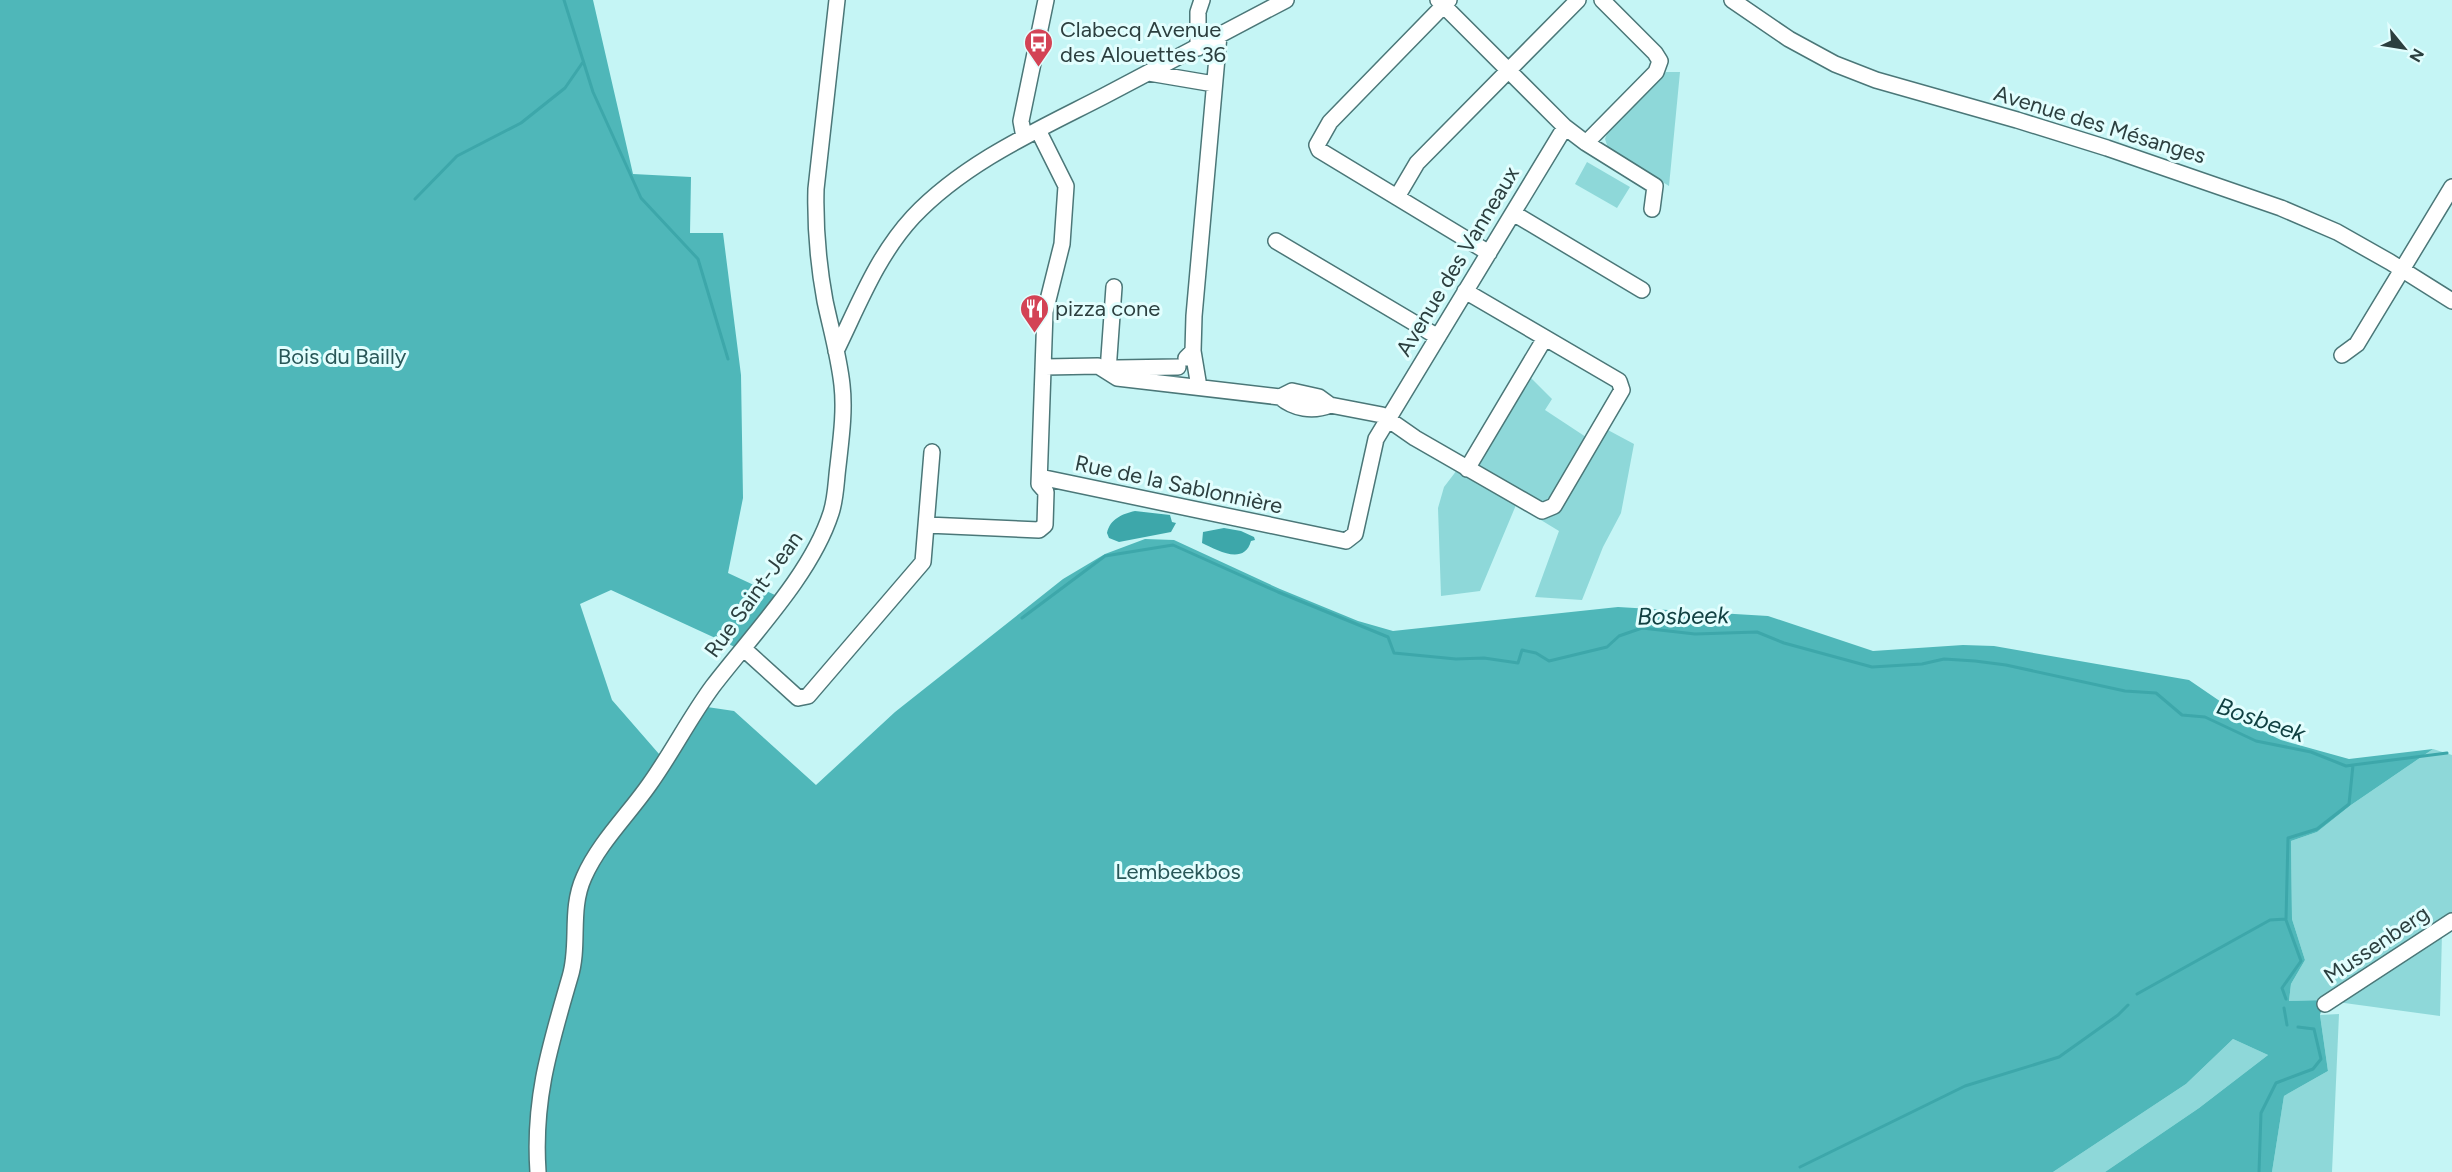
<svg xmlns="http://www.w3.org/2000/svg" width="2452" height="1172" font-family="Figtree,sans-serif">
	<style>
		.green { fill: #8ed8d9 }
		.forest { fill: #4fb7b9 }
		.water { fill: #3da7aa }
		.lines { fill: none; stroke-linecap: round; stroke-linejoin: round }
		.stream { stroke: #3da7aa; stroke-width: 3 }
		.minor-casing { stroke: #4b7778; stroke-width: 18 }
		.minor { stroke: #fff; stroke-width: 15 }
		.labels { text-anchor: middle; stroke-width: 6; stroke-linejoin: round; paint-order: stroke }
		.poi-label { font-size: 22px; fill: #2c3f3f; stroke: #e2fefe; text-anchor: start }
		.street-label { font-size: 22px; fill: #2c3f3f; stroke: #e2fefe }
		.park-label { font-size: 22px; fill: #295758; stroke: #e2fefe }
		.water-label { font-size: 24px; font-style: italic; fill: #114142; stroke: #e2fefe }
	</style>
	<rect width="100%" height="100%" fill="#c5f5f5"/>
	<!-- green -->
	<path class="green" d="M 1666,72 L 1680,72 L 1669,186 L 1608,148 L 1605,139 L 1608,131 Z
		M 1587,162 L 1630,187 L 1617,208 L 1575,184 Z
		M 1528,377 L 1531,378 L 1552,399 L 1545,410 L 1589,439 L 1606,429 L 1634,444 L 1621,513 L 1603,547 L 1582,600 L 1535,597 L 1559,531 L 1516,505 L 1480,591 L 1441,596 L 1438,508 L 1444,487 Z
		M 2433,749 L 2452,755 L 2452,914 L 2324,1000 L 2289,1001 L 2291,984 L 2305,960 L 2292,919 L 2291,841 L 2317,832 L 2351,805 Z
		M 2442,932 L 2440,1016 L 2337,1002 Z
		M 2339,1014 L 2332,1172 L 2272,1172 L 2284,1096 L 2328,1071 L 2320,1015 Z
		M 2233,1039 L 2268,1055 L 2199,1108 L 2105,1172 L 2053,1172 L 2186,1084 Z"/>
	<!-- forest -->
	<path class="forest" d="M 0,0 L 593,0 L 633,174 L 691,177 L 690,233 L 723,233 L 741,375 L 743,498 L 728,573 L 775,595 L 737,648 L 611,590 L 580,604 L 612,700 L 666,762 L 707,707 L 734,711 L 816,785 L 895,712 L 1063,579 L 1105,554 L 1145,539 L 1174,540 L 1280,589 L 1358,621 L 1393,631 L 1618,607 L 1768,616 L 1873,651 L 1963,645 L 1994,646 L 2189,680 L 2227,706 L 2250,725 L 2281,740 L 2349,759 L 2433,749 L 2351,805 L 2317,832 L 2291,841 L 2292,919 L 2305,960 L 2291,984 L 2289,1001 L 2324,1000 L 2320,1015 L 2328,1071 L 2284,1096 L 2272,1172 L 2105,1172 L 2199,1108 L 2268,1055 L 2233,1039 L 2186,1084 L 2053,1172 L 0,1172 Z"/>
	<!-- water -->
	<path class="water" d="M 1135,511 L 1170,515 L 1172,522 L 1176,523 L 1171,532 L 1119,542 L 1109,538 L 1107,533 C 1110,519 1122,514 1135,511 Z
		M 1224,528 L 1241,531 L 1254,537 L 1255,540 L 1251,541 C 1244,566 1217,550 1202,543 L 1203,532 Z"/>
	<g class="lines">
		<!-- stream -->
		<path class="stream" d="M 564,0 L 593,92 L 641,198 L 698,259 L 728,359
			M 415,199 L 457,156 L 521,123 L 565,88 L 583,62
			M 1022,618 L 1105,556 L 1173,545 L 1278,592 L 1388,637 L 1394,653 L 1456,659 L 1484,658 L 1518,663 L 1522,650 L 1536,653 L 1549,661 L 1607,647 L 1619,636 L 1642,628 L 1695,634 L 1757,632 L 1784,643 L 1872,667 L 1922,664 L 1944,659 L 1975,661 L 2006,665 L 2125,691 L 2156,693 L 2182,715 L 2205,717 L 2256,741 L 2311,752 L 2346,766 L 2353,765
			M 2286,920 L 2301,961 L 2282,988 L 2286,999
			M 2137,994 L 2270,920 L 2286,919 L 2288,838 L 2317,829 L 2349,804 L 2353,765 L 2447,753
			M 2284,1008 L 2287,1025
			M 1800,1167 L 1965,1086 L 2059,1057 L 2118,1015 L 2128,1005
			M 2259,1172 L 2261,1113 L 2276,1083 L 2313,1069 L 2321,1059 L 2314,1029 L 2298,1027"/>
		<defs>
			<path id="minor" d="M 1438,0 L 1565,127 L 1586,143 L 1655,186 L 1652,209
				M 1449,0 L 1330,122 L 1317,145 L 1319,150 L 1489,253
				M 1732,0 L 1789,39 L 1835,64 L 1876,80 L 2017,120 L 2107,148 L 2281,208 L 2337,232 L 2390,262 L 2452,301
				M 1198,48 L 1198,12 L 1202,0
				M 1149,73 L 1214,84
				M 1024,137 L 1021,121 L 1046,0
				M 1586,143 L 1656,72 L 1660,61 L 1655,53 L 1602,0
				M 1397,197 L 1417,163 L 1578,0
				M 1513,213 L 1642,290
				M 1276,241 L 1438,337
				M 836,351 C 859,304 877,256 913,217 C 965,162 1038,130 1104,96 C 1165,64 1225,32 1286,0
				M 1193,351 L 1194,316 L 1219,35
				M 2342,355 L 2357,344 L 2452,187
				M 1186,358 L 1193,351 L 1199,387
				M 1045,367 L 1098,366 L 1117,378 L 1280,397 C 1294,409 1313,412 1330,405
				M 1108,371 L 1114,287
				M 1108,371 L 1117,368 L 1178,367
				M 1280,397 L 1292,391 L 1319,397 L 1330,405 L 1382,415 L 1415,438 L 1542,511 L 1554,506 L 1622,390 L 1619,381 L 1465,291
				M 1467,469 L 1545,338
				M 1040,477 L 1346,541 L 1355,534 L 1376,439 L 1565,127
				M 927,525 L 1039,530 L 1045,525 L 1046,492 L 1039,484 L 1045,312 L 1062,244 L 1066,186 L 1038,130
				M 744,649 L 798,698 L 808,696 L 923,562 L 932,452
				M 2325,1004 L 2452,921
				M 538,1172 C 533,1099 550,1046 570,977 C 580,945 569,910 584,877 C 599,843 628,815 649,785 C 672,753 690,717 713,686 C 752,635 811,575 831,513 C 836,498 836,481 838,466 C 841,439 845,411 842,385 C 839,357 831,329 825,301 C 818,263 815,227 816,189 L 837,0"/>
		</defs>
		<!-- minor casing -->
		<use href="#minor" class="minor-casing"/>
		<!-- minor -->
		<use href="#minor" class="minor"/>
	</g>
	<!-- icons -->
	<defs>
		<symbol id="bus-pin" viewBox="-11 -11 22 30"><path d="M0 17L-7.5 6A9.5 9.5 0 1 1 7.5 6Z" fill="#d34355" stroke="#e2fefe"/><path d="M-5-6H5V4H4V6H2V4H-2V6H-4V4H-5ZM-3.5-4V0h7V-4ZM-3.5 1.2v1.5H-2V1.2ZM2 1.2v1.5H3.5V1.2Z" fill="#fff"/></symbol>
		<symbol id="restaurant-pin" viewBox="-11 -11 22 30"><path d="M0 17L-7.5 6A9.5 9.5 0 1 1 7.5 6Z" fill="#d34355" stroke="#e2fefe"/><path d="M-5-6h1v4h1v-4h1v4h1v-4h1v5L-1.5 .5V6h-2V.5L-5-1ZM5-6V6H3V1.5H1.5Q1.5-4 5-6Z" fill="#fff"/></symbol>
	</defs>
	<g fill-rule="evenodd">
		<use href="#bus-pin" x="1022" y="26" width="33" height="45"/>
		<use href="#restaurant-pin" x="1018" y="292" width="33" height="45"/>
	</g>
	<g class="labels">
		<!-- poi labels -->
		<g class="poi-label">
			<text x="1060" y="37">Clabecq Avenue<tspan x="1060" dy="25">des Alouettes 36</tspan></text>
			<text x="1055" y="316">pizza cone</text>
		</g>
		<!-- street labels -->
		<g class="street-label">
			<text transform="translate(2100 124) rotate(17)" y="8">Avenue des Mésanges</text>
			<text transform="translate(1457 261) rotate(-59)" y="8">Avenue des Vanneaux</text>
			<text transform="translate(1179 484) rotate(12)" y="8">Rue de la Sablonnière</text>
			<text transform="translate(753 594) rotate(-54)" y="8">Rue Saint-Jean</text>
			<text transform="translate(2376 944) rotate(-34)" y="8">Mussenberg</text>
		</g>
		<!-- park labels -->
		<g class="park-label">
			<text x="342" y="364">Bois du Bailly</text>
			<text x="1178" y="879">Lembeekbos</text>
		</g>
		<!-- water labels -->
		<g class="water-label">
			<text transform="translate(1683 616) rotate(-1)" y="8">Bosbeek</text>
			<text transform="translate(2261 720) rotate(19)" y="8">Bosbeek</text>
		</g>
	</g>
	<!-- north arrow -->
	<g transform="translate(2404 48) rotate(120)" stroke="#e2fefe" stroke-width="4.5" paint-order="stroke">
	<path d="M0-4.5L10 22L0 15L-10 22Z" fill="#2c3f3f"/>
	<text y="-9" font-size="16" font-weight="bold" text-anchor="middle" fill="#2c3f3f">N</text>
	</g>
</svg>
